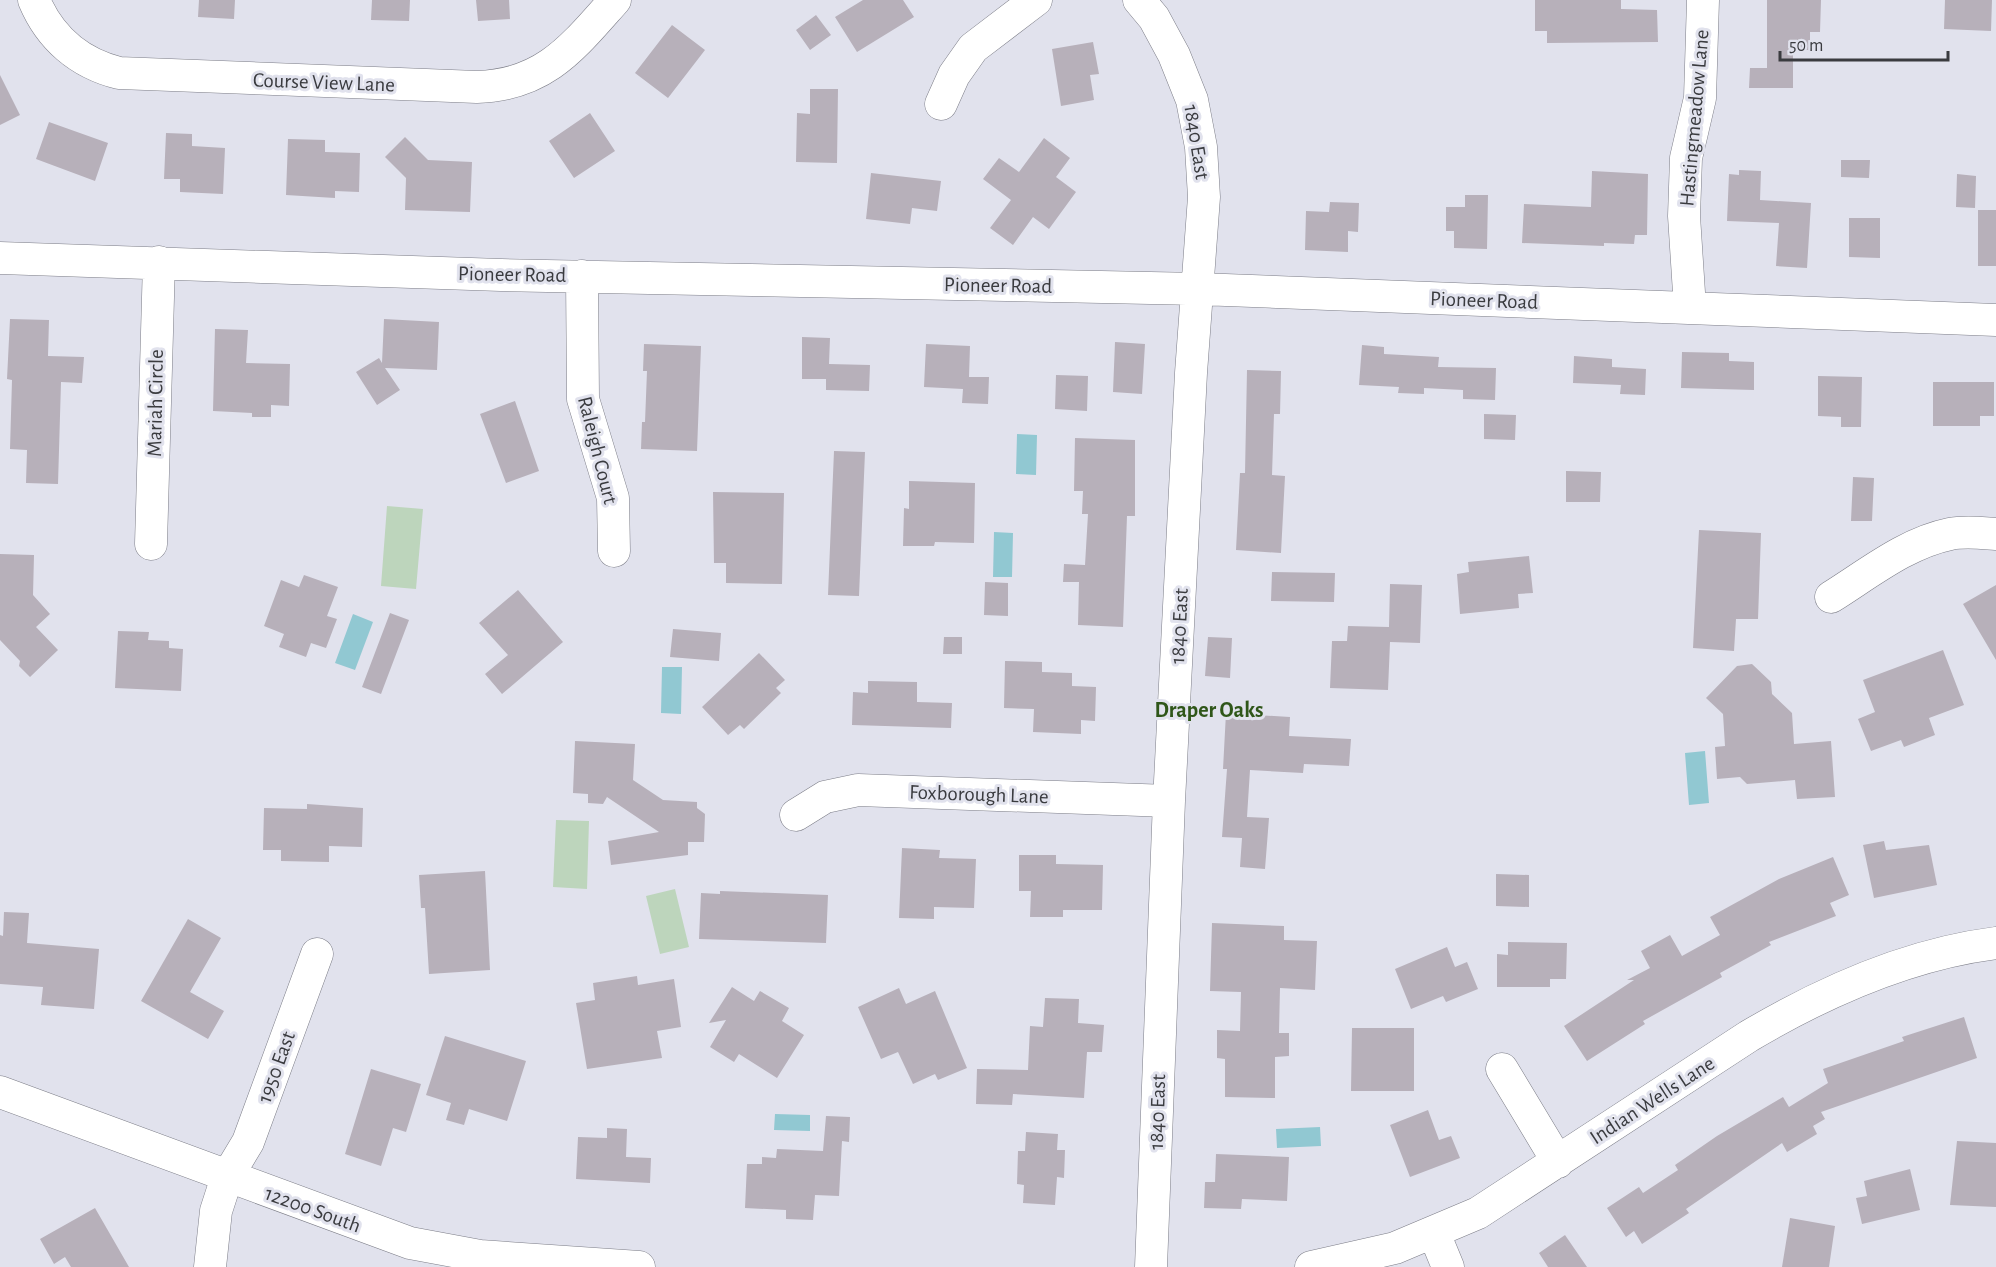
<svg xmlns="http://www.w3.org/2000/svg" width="1996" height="1267" font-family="'Alegreya Sans',sans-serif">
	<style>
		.green { fill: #bdd5bc }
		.water { fill: #91c8d2 }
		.building { fill: #b7b0ba }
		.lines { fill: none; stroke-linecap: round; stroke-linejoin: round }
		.minor-casing { stroke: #7c7d87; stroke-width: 33 }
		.minor { stroke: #fff; stroke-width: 32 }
		.labels { text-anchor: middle; stroke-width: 6; stroke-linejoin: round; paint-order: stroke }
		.street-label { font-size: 21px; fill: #3a3b3f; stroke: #e1e2ed }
		.neighbourhood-label { font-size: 22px; font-weight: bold; fill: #2f5619; stroke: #e1e2ed }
	</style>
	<rect width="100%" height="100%" fill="#e1e2ed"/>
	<!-- green -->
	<path class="green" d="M 387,506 L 423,509 L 416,589 L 381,586 Z
		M 556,820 L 589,821 L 587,889 L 553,887 Z
		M 675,889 L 689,947 L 660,954 L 646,896 Z"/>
	<!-- water -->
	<path class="water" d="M 1017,434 L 1037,435 L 1036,475 L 1016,474 Z
		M 994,532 L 1013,533 L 1012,577 L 993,577 Z
		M 353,614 L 373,622 L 355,670 L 335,663 Z
		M 662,667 L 682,667 L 681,714 L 661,713 Z
		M 1705,751 L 1709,803 L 1689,805 L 1685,753 Z
		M 775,1114 L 810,1115 L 810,1131 L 774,1130 Z
		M 1320,1127 L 1321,1146 L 1277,1148 L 1276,1129 Z"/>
	<!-- building -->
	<path class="building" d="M 199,0 L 235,0 L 234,19 L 198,17 Z
		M 372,0 L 410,0 L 409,21 L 371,20 Z
		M 476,0 L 509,0 L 510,19 L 478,21 Z
		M 863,0 L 903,0 L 914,17 L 857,52 L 835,17 Z
		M 1535,0 L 1621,0 L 1621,9 L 1657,10 L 1658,42 L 1547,43 L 1547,31 L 1535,31 Z
		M 1767,0 L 1821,0 L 1820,32 L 1810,32 L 1810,50 L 1793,50 L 1793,88 L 1749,88 L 1750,68 L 1767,68 Z
		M 1945,0 L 1992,0 L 1991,31 L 1944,29 Z
		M 816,15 L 831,35 L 810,50 L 796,30 Z
		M 672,25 L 705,50 L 668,98 L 635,73 Z
		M 1093,42 L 1099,74 L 1090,75 L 1094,100 L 1061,106 L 1052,49 Z
		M 0,75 L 20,115 L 0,125 Z
		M 810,89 L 838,89 L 837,163 L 796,162 L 797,113 L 810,114 Z
		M 590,113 L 615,151 L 574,178 L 549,141 Z
		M 49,122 L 108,143 L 95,181 L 36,159 Z
		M 166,133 L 192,134 L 192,146 L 225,148 L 223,194 L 180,192 L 180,179 L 164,179 Z
		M 405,137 L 428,160 L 472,162 L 470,212 L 405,210 L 406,178 L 385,157 Z
		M 1044,138 L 1070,158 L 1056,177 L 1076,192 L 1049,229 L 1033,217 L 1013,245 L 990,228 L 1011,200 L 983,179 L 999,158 L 1019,172 Z
		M 288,139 L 325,140 L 325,152 L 360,153 L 359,192 L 335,191 L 335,198 L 286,195 Z
		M 1841,160 L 1870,160 L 1869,178 L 1841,177 Z
		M 1739,170 L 1761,171 L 1760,200 L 1811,203 L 1807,268 L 1776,266 L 1779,223 L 1727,221 L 1729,174 L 1739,175 Z
		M 1592,171 L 1648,174 L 1647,235 L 1635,235 L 1634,244 L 1604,243 L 1604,246 L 1522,243 L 1524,204 L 1591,207 Z
		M 871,173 L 941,181 L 937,211 L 912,208 L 910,224 L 866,219 Z
		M 1957,174 L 1976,176 L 1975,208 L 1956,207 Z
		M 1465,195 L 1488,195 L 1487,249 L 1454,248 L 1454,231 L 1446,231 L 1446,207 L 1465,207 Z
		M 1330,202 L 1359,203 L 1358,232 L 1348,231 L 1348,252 L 1305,250 L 1306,211 L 1329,212 Z
		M 1978,210 L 1996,210 L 1996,266 L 1978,266 Z
		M 1849,218 L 1880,218 L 1880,258 L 1849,257 Z
		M 10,319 L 49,320 L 48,356 L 84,357 L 82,383 L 61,382 L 58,484 L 26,483 L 27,450 L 10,449 L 12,380 L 7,379 Z
		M 384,319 L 439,322 L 437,370 L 385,368 L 400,390 L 377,405 L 356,372 L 379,358 L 382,363 Z
		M 215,329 L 248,330 L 246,363 L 290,364 L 289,406 L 271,405 L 271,417 L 252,417 L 252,413 L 213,411 Z
		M 802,337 L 830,338 L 829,364 L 870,365 L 869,391 L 826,390 L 826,379 L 802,379 Z
		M 1115,342 L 1145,344 L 1142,394 L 1113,392 Z
		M 644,344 L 701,346 L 697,451 L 641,449 L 642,422 L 645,422 L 647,371 L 643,371 Z
		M 926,344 L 970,346 L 969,377 L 989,377 L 988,404 L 962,403 L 963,389 L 924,387 Z
		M 1362,345 L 1384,347 L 1384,354 L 1439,357 L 1438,367 L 1496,368 L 1495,400 L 1463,399 L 1463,390 L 1424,388 L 1424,394 L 1398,393 L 1399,387 L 1359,385 Z
		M 1682,352 L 1729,353 L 1729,361 L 1754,362 L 1754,390 L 1681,388 Z
		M 1574,356 L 1612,359 L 1612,367 L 1646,369 L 1645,395 L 1620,394 L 1621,385 L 1573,383 Z
		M 1247,370 L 1281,371 L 1280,414 L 1274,414 L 1272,475 L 1285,476 L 1281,553 L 1236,550 L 1240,473 L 1245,473 Z
		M 1056,375 L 1088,376 L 1087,411 L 1055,409 Z
		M 1818,376 L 1862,377 L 1861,427 L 1841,427 L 1841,417 L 1818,416 Z
		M 1933,382 L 1994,382 L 1994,416 L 1980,416 L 1980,426 L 1933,426 Z
		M 515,401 L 539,471 L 506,483 L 480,414 Z
		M 1484,414 L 1516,415 L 1515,440 L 1484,439 Z
		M 1075,438 L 1135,440 L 1135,516 L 1127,516 L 1123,627 L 1078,625 L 1079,582 L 1063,582 L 1064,564 L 1085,565 L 1088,514 L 1082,514 L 1083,491 L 1074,491 Z
		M 834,451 L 865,452 L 859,596 L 828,595 Z
		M 1566,471 L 1601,472 L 1600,502 L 1566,502 Z
		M 1853,477 L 1874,478 L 1872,521 L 1851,521 Z
		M 909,481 L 975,483 L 974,543 L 935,542 L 934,546 L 903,546 L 904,508 L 909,509 Z
		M 713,492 L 784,493 L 782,584 L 726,583 L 726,563 L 714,563 Z
		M 1699,530 L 1761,533 L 1758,619 L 1736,619 L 1734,651 L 1693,648 Z
		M 0,554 L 34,555 L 33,595 L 50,614 L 36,627 L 58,650 L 30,677 L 19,666 L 20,661 L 0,640 Z
		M 1529,556 L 1533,593 L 1518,594 L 1519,608 L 1460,614 L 1457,574 L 1469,572 L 1468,562 Z
		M 1272,572 L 1335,573 L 1334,602 L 1271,601 Z
		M 304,575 L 338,587 L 327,616 L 337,619 L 326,648 L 311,643 L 306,657 L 279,647 L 284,634 L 264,626 L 281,580 L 299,587 Z
		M 985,582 L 1008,583 L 1008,616 L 984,615 Z
		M 1390,584 L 1422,585 L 1420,643 L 1390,642 L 1388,690 L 1330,688 L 1332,641 L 1347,641 L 1348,626 L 1389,627 Z
		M 1996,585 L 1996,660 L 1963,604 Z
		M 518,590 L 563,642 L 502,694 L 485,674 L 508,655 L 479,623 Z
		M 390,613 L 409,620 L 381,694 L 362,687 Z
		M 673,629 L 721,633 L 719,661 L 670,657 Z
		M 118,631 L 149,632 L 148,640 L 169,641 L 169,648 L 183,649 L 181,691 L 115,688 Z
		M 944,637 L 962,637 L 962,654 L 943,654 Z
		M 1208,637 L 1232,638 L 1230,678 L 1205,676 Z
		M 1943,650 L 1964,705 L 1929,718 L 1935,735 L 1904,747 L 1901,740 L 1871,751 L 1858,719 L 1875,712 L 1863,680 Z
		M 759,653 L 785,680 L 776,688 L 781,693 L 744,729 L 740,725 L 728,735 L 702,707 Z
		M 1005,661 L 1042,662 L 1042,672 L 1072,673 L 1072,686 L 1096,687 L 1095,721 L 1081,720 L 1081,734 L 1033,732 L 1034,709 L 1004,708 Z
		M 1752,664 L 1771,682 L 1772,694 L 1792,713 L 1794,744 L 1831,741 L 1835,797 L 1797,799 L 1795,780 L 1747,784 L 1740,777 L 1717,779 L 1715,747 L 1725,746 L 1723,714 L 1706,698 L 1737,666 Z
		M 868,681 L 917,682 L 917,702 L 952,703 L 951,728 L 852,725 L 853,692 L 868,693 Z
		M 1226,713 L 1290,717 L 1289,736 L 1351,739 L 1349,766 L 1304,764 L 1303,773 L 1250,770 L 1247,817 L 1269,818 L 1265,869 L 1240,867 L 1242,838 L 1222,837 L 1227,769 L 1223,769 Z
		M 575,741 L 635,744 L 633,780 L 663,800 L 697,802 L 697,808 L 705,814 L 704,842 L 688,842 L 688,855 L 611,865 L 608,841 L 659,832 L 607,797 L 603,804 L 588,803 L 588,794 L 573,793 Z
		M 307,804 L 363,808 L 362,847 L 329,846 L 329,862 L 281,861 L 281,850 L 263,850 L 264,808 L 307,809 Z
		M 1884,841 L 1886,850 L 1929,845 L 1937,885 L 1874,898 L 1863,845 Z
		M 902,848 L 940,850 L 939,858 L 976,859 L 974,908 L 934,907 L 934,919 L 899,918 Z
		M 1019,855 L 1056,855 L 1056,864 L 1103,865 L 1102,910 L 1063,910 L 1063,917 L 1030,917 L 1031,891 L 1019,891 Z
		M 1833,857 L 1849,895 L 1830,903 L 1836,916 L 1769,942 L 1771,945 L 1720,973 L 1722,977 L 1643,1021 L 1645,1024 L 1587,1061 L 1564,1026 L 1634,980 L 1627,980 L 1650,968 L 1641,951 L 1670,935 L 1682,956 L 1720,935 L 1710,917 L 1779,879 Z
		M 485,871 L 490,970 L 429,974 L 425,908 L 421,908 L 419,875 Z
		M 1496,874 L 1529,875 L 1529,907 L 1496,906 Z
		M 720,891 L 828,895 L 826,943 L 699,939 L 701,893 L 720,894 Z
		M 4,912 L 29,913 L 27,943 L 99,949 L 94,1009 L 41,1005 L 43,987 L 0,984 L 0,935 L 3,936 Z
		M 188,919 L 221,938 L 190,992 L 224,1011 L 208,1039 L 141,1001 Z
		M 1212,923 L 1284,926 L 1284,940 L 1317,941 L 1315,990 L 1280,988 L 1279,1033 L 1289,1033 L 1289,1056 L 1275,1057 L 1275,1098 L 1225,1097 L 1225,1059 L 1217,1058 L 1217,1030 L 1240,1031 L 1241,992 L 1210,991 Z
		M 1508,942 L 1567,943 L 1566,979 L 1550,979 L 1550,987 L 1497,987 L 1497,954 L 1508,955 Z
		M 1447,947 L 1455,967 L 1467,962 L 1478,989 L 1446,1002 L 1443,996 L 1411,1009 L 1395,969 Z
		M 637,976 L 638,985 L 674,979 L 681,1027 L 657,1031 L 662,1058 L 587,1069 L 576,1003 L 595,1000 L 593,983 Z
		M 732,987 L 754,1001 L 760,991 L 789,1008 L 782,1021 L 804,1035 L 777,1078 L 739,1054 L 734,1062 L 710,1047 L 726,1020 L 709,1023 Z
		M 899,988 L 906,1004 L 935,991 L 967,1068 L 938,1080 L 935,1074 L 913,1084 L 898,1052 L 881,1059 L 858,1007 Z
		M 1045,998 L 1079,999 L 1078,1023 L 1104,1025 L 1102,1052 L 1087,1052 L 1084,1098 L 1013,1094 L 1012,1105 L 976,1104 L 977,1069 L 1028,1070 L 1030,1026 L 1043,1027 Z
		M 1964,1017 L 1977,1058 L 1821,1112 L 1825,1119 L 1813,1126 L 1817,1134 L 1787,1152 L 1782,1143 L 1686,1209 L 1689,1213 L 1642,1244 L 1634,1231 L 1626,1237 L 1607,1208 L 1639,1187 L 1643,1193 L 1678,1170 L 1675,1165 L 1717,1136 L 1783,1097 L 1789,1107 L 1828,1083 L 1823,1069 L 1904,1041 L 1902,1037 Z
		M 1352,1028 L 1414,1028 L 1414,1091 L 1351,1091 Z
		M 445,1036 L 526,1061 L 507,1121 L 469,1109 L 464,1125 L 446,1120 L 451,1103 L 426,1095 Z
		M 371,1069 L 421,1084 L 406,1132 L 393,1128 L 381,1166 L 345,1154 Z
		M 1428,1110 L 1439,1140 L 1451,1136 L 1460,1158 L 1410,1177 L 1390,1125 Z
		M 826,1116 L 850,1117 L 849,1142 L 842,1141 L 839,1196 L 815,1195 L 813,1220 L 786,1219 L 786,1210 L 745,1208 L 747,1164 L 762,1164 L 762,1157 L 776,1158 L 777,1149 L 823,1151 Z
		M 607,1128 L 627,1129 L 626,1157 L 651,1158 L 650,1183 L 576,1179 L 578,1137 L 607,1138 Z
		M 1026,1132 L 1058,1134 L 1057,1150 L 1065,1150 L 1064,1178 L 1057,1177 L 1055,1205 L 1023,1203 L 1024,1185 L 1017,1184 L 1018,1151 L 1025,1151 Z
		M 1957,1141 L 1996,1143 L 1996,1207 L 1950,1205 Z
		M 1216,1154 L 1289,1157 L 1287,1201 L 1242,1199 L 1241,1209 L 1204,1208 L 1205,1182 L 1215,1182 Z
		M 1910,1169 L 1920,1210 L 1862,1224 L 1856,1198 L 1867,1196 L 1864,1181 Z
		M 95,1208 L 129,1267 L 71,1267 L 65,1257 L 54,1264 L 40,1239 Z
		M 1790,1218 L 1835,1226 L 1829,1267 L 1782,1267 Z
		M 1565,1235 L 1587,1267 L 1548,1267 L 1539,1253 Z"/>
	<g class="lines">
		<defs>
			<path id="minor" d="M 34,0 C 50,38 79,63 119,73 L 477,87 C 545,85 573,47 615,0
				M 1139,0 L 1154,18 L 1174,55 L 1192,100 L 1201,147 L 1204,197 L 1191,373 L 1169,801 L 1151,1267
				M 941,104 L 954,75 L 973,48 L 1036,0
				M 0,258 L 501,275 L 1199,289 L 1996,320
				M 582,276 L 583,399 L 613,498 L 614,551
				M 1690,308 L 1684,216 L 1686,158 L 1700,98 L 1703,0
				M 151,544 L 159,262
				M 1831,597 C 1868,574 1906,543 1950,534 C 1965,531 1981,533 1996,534
				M 796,815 L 825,797 L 858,790 L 1169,801
				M 1502,1069 L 1558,1162
				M 0,1092 L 410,1243 L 480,1256 L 639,1267
				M 1434,1233 L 1448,1267
				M 210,1267 L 216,1211 L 227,1177 L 248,1142 L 317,954
				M 1311,1267 L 1395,1248 L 1478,1213 L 1749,1036 C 1825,991 1908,954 1996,943"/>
		</defs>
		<!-- minor casing -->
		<use href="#minor" class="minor-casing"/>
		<!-- minor -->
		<use href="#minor" class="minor"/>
	</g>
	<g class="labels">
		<!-- street labels -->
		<g class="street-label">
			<text transform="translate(324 82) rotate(2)" y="7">Course View Lane</text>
			<text transform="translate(1694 118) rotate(-85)" y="7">Hastingmeadow Lane</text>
			<text transform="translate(1197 142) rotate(81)" y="7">1840 East</text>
			<text transform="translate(512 274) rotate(1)" y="7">Pioneer Road</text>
			<text transform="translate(998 285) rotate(1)" y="7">Pioneer Road</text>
			<text transform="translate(1484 300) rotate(2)" y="7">Pioneer Road</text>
			<text transform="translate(155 403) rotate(-89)" y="7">Mariah Circle</text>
			<text transform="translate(598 450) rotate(76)" y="7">Raleigh Court</text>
			<text transform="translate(1179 626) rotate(-87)" y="7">1840 East</text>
			<text transform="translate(979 794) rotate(2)" y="7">Foxborough Lane</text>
			<text transform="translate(276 1067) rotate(-70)" y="7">1950 East</text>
			<text transform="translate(1652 1100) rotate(-33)" y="7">Indian Wells Lane</text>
			<text transform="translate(1157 1112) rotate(-88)" y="7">1840 East</text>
			<text transform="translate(313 1209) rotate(20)" y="7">12200 South</text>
		</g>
		<!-- neighbourhood labels -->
		<g class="neighbourhood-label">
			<text x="1209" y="717">Draper Oaks</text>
		</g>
	</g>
	<!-- scale -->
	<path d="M1780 51v9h168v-9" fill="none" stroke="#3a3b3f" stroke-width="3"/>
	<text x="1789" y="51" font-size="18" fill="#3a3b3f" stroke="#e1e2ed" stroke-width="4.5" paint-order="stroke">50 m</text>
</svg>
